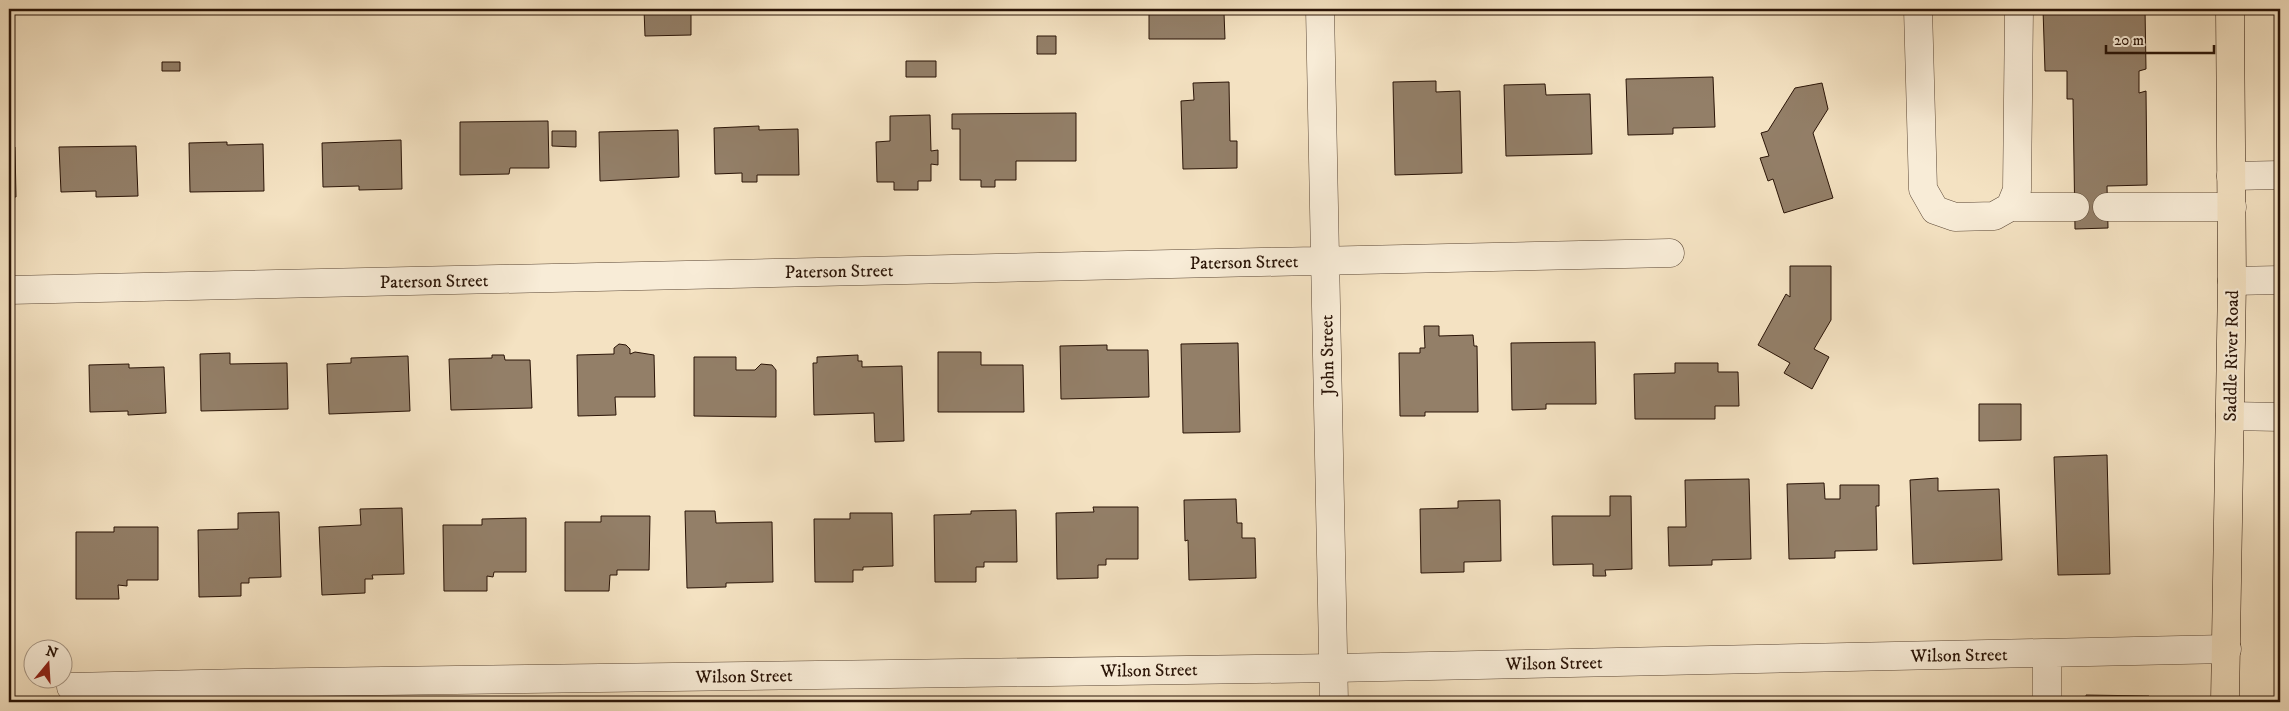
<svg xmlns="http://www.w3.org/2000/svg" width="2289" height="711" font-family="'IM FELL DW Pica',serif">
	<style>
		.building { fill: #937f68; stroke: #2a1407 }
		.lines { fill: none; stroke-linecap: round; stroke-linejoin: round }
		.minor-casing { stroke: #5c4836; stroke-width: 29 }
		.major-casing { stroke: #2a1407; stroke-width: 29 }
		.minor { stroke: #f8ecd7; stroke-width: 28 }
		.major { stroke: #f4e2c2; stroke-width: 28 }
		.labels { text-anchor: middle; stroke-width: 4.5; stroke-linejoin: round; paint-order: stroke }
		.street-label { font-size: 18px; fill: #2a1407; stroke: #f8ecd7 }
	</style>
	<rect width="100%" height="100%" fill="#f4e2c2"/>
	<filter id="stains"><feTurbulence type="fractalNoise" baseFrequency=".004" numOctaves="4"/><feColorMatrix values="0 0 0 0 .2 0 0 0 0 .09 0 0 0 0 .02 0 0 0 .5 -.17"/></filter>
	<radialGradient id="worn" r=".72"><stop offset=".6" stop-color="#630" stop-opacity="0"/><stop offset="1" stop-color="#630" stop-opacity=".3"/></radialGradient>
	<!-- building -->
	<path class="building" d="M 56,9 L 134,9 L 134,10 L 56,11 Z
		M 644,9 L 691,9 L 691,35 L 645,36 Z
		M 1142,9 L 1210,9 L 1210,14 L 1224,13 L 1225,39 L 1149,39 L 1149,13 L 1142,12 Z
		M 2043,9 L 2145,9 L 2146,69 L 2139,71 L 2139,93 L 2146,91 L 2147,185 L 2107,186 L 2108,228 L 2075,229 L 2073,99 L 2067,99 L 2067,71 L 2045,71 Z
		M 1037,36 L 1056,36 L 1056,54 L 1037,54 Z
		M 906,61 L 936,61 L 936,77 L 906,77 Z
		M 162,62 L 180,62 L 180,71 L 162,71 Z
		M 1713,77 L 1715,127 L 1673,128 L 1673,134 L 1628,135 L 1626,79 Z
		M 1436,81 L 1436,92 L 1460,91 L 1462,173 L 1395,175 L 1393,82 Z
		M 1229,82 L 1230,141 L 1237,141 L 1237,168 L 1183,169 L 1181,101 L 1194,100 L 1193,83 Z
		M 1822,83 L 1828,109 L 1813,133 L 1833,198 L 1784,213 L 1773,179 L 1768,181 L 1760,158 L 1769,156 L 1761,133 L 1768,131 L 1795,88 Z
		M 1545,84 L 1546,95 L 1590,94 L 1592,154 L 1506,156 L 1504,85 Z
		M 1076,113 L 1076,161 L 1016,161 L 1016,180 L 995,180 L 995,187 L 981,187 L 981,180 L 960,180 L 960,129 L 952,129 L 952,114 Z
		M 930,115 L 931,151 L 938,150 L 938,165 L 931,164 L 931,181 L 918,181 L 918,190 L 894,190 L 894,182 L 877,182 L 876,142 L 890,141 L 890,116 Z
		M 548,121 L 549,168 L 510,168 L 509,174 L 460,175 L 460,122 Z
		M 759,126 L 759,130 L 798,129 L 799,175 L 757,175 L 757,182 L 742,182 L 742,173 L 715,174 L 714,128 Z
		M 678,130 L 679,177 L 600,181 L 599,132 Z
		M 552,131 L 576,131 L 576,147 L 552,146 Z
		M 401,140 L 402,189 L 359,190 L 359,186 L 323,187 L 322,143 Z
		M 227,142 L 227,145 L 263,144 L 264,191 L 190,192 L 189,143 Z
		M 136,146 L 138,196 L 96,197 L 96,191 L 61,192 L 59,147 Z
		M 9,147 L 15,147 L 16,197 L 9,197 Z
		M 1790,266 L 1831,266 L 1831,320 L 1814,349 L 1829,357 L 1812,389 L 1784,373 L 1790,363 L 1758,345 L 1786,294 L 1790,297 Z
		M 1424,326 L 1439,326 L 1439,336 L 1473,335 L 1474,346 L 1477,346 L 1478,412 L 1425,412 L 1425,416 L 1400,416 L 1399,353 L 1420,353 L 1420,348 L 1425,348 Z
		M 1595,342 L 1596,404 L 1546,404 L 1546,409 L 1512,410 L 1511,343 Z
		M 1238,343 L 1240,432 L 1183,433 L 1181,344 Z
		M 619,344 L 626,345 L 630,349 L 630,354 L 635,352 L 654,355 L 655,397 L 615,397 L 616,415 L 578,416 L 577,355 L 614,354 L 614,348 Z
		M 1107,345 L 1107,350 L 1148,350 L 1149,397 L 1061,399 L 1060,346 Z
		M 938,352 L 981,352 L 981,365 L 1023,365 L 1024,412 L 938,412 Z
		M 230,353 L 230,364 L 287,363 L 288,409 L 201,411 L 200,354 Z
		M 492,355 L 504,355 L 505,360 L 530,360 L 532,408 L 451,410 L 449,359 L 492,358 Z
		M 858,355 L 858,361 L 862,361 L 862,367 L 902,366 L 904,441 L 875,442 L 874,413 L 814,415 L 813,363 L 817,363 L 817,357 Z
		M 408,356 L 410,411 L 329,414 L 327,364 L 351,363 L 351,358 Z
		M 694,357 L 736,357 L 736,370 L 755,370 L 761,364 L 772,365 L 776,370 L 776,417 L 694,416 Z
		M 1675,363 L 1718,363 L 1718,372 L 1738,372 L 1739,406 L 1715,406 L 1715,419 L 1635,419 L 1634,374 L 1675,373 Z
		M 129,364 L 129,368 L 164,367 L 166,413 L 128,415 L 128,411 L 90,412 L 89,365 Z
		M 1979,404 L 2021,404 L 2021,440 L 1979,441 Z
		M 2107,455 L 2110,574 L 2058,575 L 2054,457 Z
		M 1938,478 L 1938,491 L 1999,489 L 2002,560 L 1913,564 L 1910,480 Z
		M 1749,479 L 1751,559 L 1712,560 L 1712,565 L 1669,566 L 1668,527 L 1686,527 L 1685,480 Z
		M 1824,483 L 1825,499 L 1840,499 L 1840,485 L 1879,485 L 1879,506 L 1876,506 L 1877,550 L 1835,551 L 1835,558 L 1789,559 L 1787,484 Z
		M 1610,496 L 1631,496 L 1632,569 L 1605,570 L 1606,576 L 1593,576 L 1593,564 L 1553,565 L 1552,516 L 1610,516 Z
		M 1236,499 L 1237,523 L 1242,523 L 1242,538 L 1255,538 L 1256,578 L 1189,580 L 1188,540 L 1185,541 L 1184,500 Z
		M 1500,500 L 1501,561 L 1464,562 L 1464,572 L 1421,573 L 1420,509 L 1458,508 L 1458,501 Z
		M 1093,507 L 1138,507 L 1138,559 L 1106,559 L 1106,565 L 1098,565 L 1098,578 L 1057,579 L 1056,513 L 1094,512 Z
		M 402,508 L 404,574 L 372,575 L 373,579 L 365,579 L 365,593 L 322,595 L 319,527 L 361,525 L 360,509 Z
		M 1016,510 L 1017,562 L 984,562 L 984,567 L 976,567 L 976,582 L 935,582 L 934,515 L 971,514 L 971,511 Z
		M 685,511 L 715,511 L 716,523 L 772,522 L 773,582 L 726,583 L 726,587 L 687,588 Z
		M 279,512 L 281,577 L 249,578 L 249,583 L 241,583 L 241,596 L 199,597 L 198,530 L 238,529 L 238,513 Z
		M 850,513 L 892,513 L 893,566 L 863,567 L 863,570 L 853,570 L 853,582 L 815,582 L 814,519 L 850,519 Z
		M 601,516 L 650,516 L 649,570 L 617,570 L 617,575 L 610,575 L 609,591 L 565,591 L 565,522 L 601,522 Z
		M 526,518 L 526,572 L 494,572 L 493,577 L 487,576 L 487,591 L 444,591 L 443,525 L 482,525 L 482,519 Z
		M 114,527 L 158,527 L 158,580 L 127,580 L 127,586 L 118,585 L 119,599 L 76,599 L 76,532 L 114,532 Z
		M 2086,695 L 2149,696 L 2149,701 L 2164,701 L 2164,702 L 2086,702 Z"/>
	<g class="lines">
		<defs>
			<path id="minor" d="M 1320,9 L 1334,702
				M 1918,9 L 1923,189 L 1935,210 L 1955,217 L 1994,216 L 2010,207 L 2017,190 L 2019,9
				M 2231,176 L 2280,175
				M 2010,207 L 2075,207
				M 2107,207 L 2232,207
				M 2232,281 L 2280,280
				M 9,290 L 1670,253
				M 2230,416 L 2280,417
				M 2047,653 L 2047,702
				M 71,687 L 244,683 L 1334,668 L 2227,649"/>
			<path id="major" d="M 2225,702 L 2232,281 L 2230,9"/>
		</defs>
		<!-- minor casing -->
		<use href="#minor" class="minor-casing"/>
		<!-- major casing -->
		<use href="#major" class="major-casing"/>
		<!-- minor -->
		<use href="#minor" class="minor"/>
		<!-- major -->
		<use href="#major" class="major"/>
	</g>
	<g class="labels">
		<!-- street labels -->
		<g class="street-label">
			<text transform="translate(1244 262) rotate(-1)" y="6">Paterson Street</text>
			<text transform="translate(839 271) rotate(-1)" y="6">Paterson Street</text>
			<text transform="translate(434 281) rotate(-1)" y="6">Paterson Street</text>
			<text transform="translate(1327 355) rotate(-91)" y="6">John Street</text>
			<text transform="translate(2231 356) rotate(-89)" y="6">Saddle River Road</text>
			<text transform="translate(1959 655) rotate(-1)" y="6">Wilson Street</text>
			<text transform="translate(1554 663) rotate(-1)" y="6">Wilson Street</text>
			<text transform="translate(1149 670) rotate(-1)" y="6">Wilson Street</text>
			<text transform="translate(744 676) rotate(-1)" y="6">Wilson Street</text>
		</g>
	</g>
	<!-- margin -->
	<rect width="2289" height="711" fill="none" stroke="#f4e2c2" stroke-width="30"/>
	<rect x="10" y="10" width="2269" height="691" fill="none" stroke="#2a1407" stroke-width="2.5"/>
	<rect x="15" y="15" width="2259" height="681" fill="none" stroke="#2a1407"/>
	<!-- north arrow -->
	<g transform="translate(48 664) rotate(18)"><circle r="24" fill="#f8ecd7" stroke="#a69684"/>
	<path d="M0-4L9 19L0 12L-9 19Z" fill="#8f2418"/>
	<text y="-8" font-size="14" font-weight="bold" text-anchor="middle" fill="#2a1407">N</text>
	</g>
	<!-- scale -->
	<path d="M2106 45v8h108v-8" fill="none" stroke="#2a1407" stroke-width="2.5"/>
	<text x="2114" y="45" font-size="15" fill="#2a1407" stroke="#f8ecd7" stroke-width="4" paint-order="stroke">20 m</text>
	<rect width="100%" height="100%" filter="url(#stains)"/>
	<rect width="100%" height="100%" fill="url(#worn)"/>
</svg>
